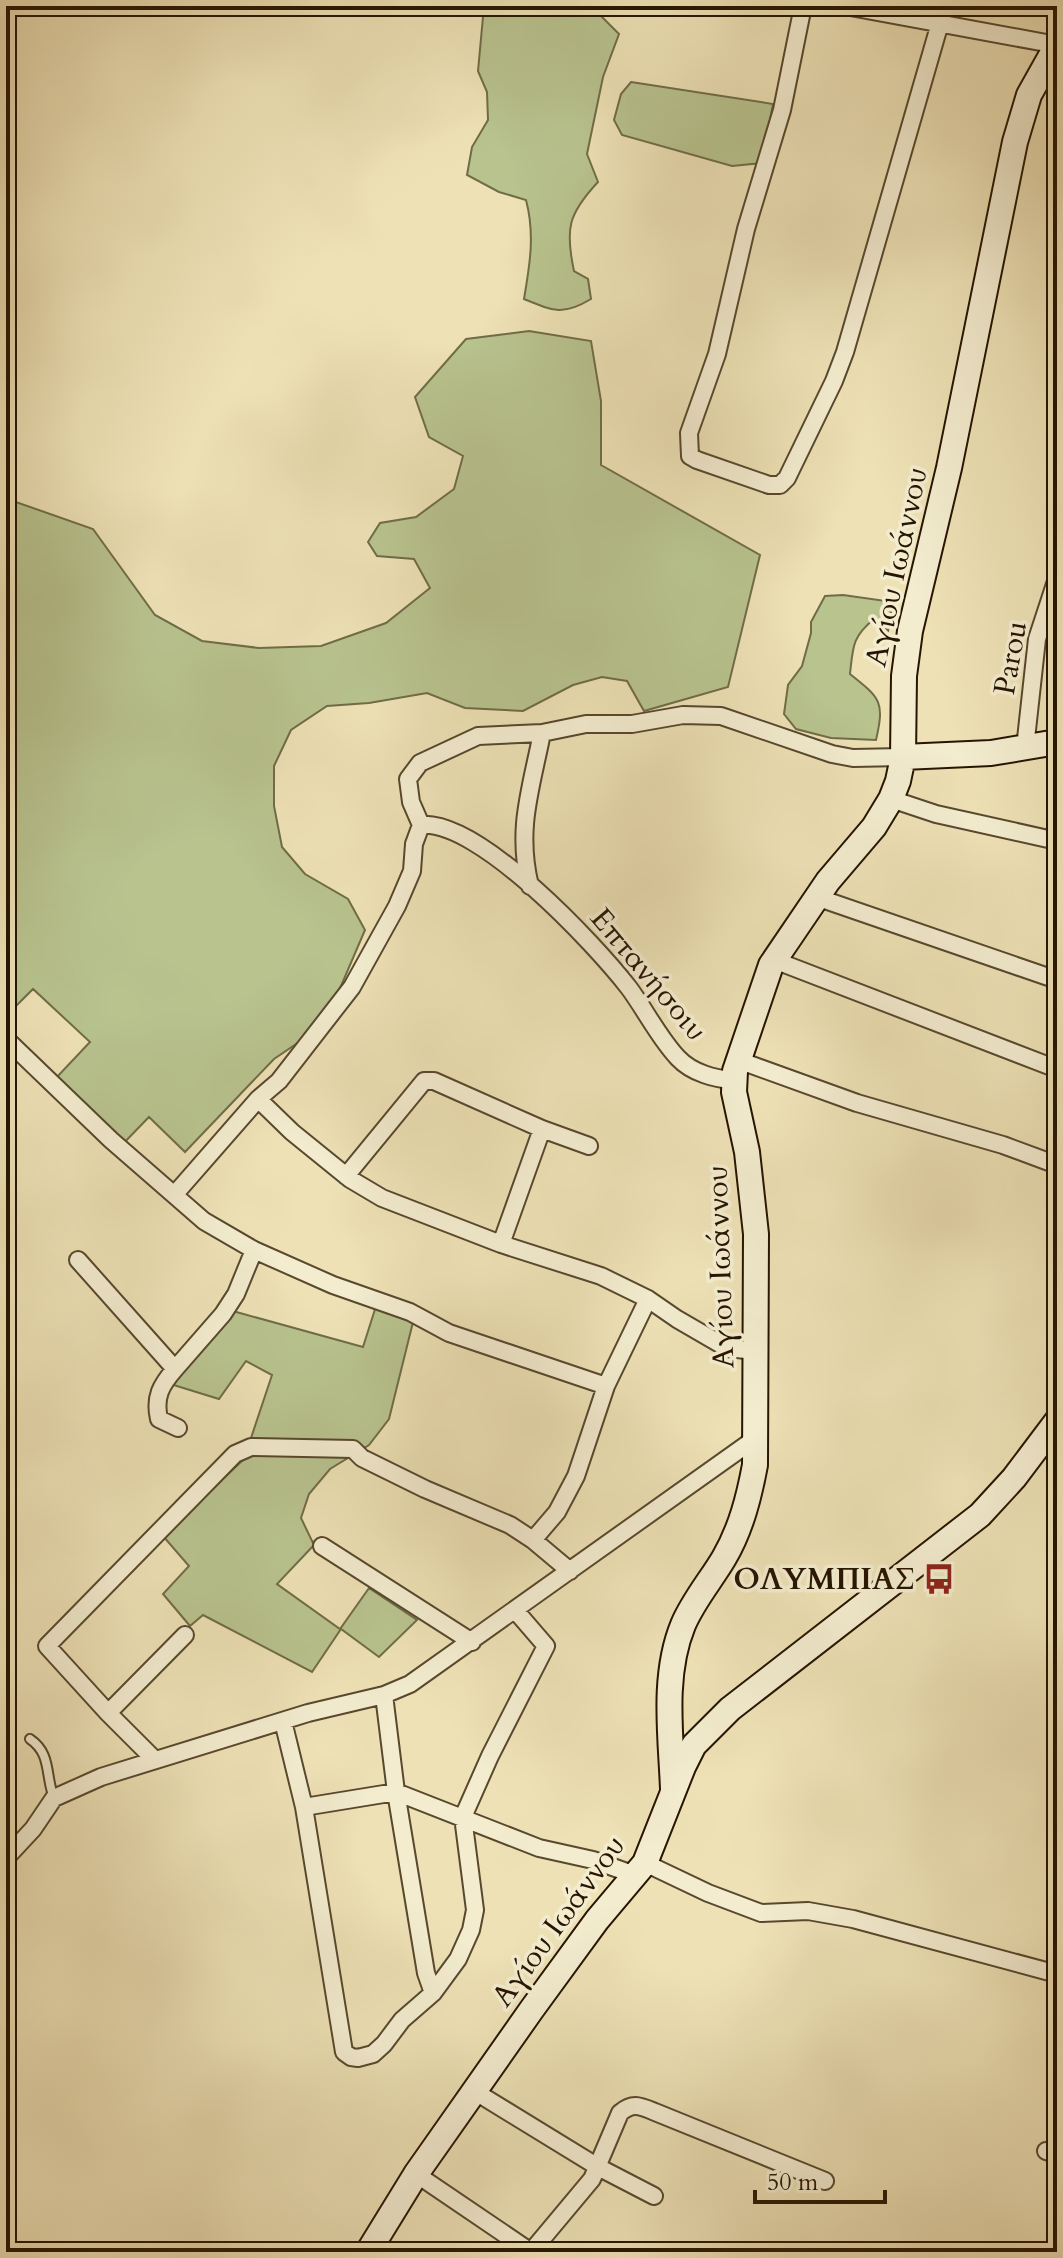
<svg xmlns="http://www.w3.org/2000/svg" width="1063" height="2258" font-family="Cardo,serif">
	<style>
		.green { fill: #b8c38e; stroke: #706c48; stroke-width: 2 }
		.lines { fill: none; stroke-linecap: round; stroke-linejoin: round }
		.lane-casing { stroke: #58482e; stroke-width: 12 }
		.street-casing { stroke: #58482e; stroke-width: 20 }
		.secondary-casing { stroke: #271501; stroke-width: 28 }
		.lane { stroke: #f3eccf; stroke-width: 8 }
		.street { stroke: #f3eccf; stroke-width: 16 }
		.secondary { stroke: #f3eccf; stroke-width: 24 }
		.labels { text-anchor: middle; stroke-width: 7; stroke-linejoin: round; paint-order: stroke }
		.street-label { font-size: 30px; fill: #271501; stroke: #f3eccf }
		.poi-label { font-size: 30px; font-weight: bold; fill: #271501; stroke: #f3eccf; text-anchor: end }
	</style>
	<rect width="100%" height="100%" fill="#ede1b5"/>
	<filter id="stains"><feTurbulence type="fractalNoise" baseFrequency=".0025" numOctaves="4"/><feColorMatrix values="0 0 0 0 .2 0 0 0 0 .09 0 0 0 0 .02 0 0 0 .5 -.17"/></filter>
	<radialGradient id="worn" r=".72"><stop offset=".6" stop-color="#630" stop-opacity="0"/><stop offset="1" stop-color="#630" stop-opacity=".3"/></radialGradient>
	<!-- green -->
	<path class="green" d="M 484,6 L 598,6 L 599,14 L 619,34 L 603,77 L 587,154 L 598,182 C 568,214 565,229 574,271 L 588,279 L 591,299 C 563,316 553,311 524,299 C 530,264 535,234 526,200 L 499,192 L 467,175 L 472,147 L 488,120 L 487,92 L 478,71 Z
		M 631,82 L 773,104 L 762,163 L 732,166 L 622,135 L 614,120 L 621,94 Z
		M 529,331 L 591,341 L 601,401 L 601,465 L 760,555 L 728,687 L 644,711 L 627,681 L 602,677 L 573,685 L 523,711 L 465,708 L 427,693 L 369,703 L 327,706 L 291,730 L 274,766 L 274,806 L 282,847 L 305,874 L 348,899 L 365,930 L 338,993 L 302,1040 L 274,1059 L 185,1152 L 149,1117 L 117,1150 L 55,1079 L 90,1042 L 33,989 L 6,1016 L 6,503 L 13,501 L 93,529 L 155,615 L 202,641 L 259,648 L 321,646 L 386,623 L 430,588 L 414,559 L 377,556 L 368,542 L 380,523 L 416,517 L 454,489 L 463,456 L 429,437 L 415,397 L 466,339 Z
		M 843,595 L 893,602 L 888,631 L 874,619 C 852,637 853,647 850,674 C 880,698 885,701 876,740 L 831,738 L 796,729 L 784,714 L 788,685 L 802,666 L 811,633 L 811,622 L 825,596 Z
		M 376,1306 L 413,1322 L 389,1419 L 369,1445 L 330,1469 L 309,1494 L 301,1518 L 314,1545 L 277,1584 L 340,1629 L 369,1588 L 417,1620 L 379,1657 L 341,1629 L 312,1672 L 203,1615 L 190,1626 L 163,1594 L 189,1566 L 163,1536 L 244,1459 L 272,1375 L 246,1361 L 219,1399 L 167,1383 L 229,1310 L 363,1347 Z"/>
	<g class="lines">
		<defs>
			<path id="lane" d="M 30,1739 C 52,1754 45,1776 54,1798"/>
			<path id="street" d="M 803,6 L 782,110 L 746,229 L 717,354 L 689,433 L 690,456 L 697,460 L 769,485 L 780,485 L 787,478 L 834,381 L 845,352 L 940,23
				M 845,6 L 1057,45
				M 1025,748 L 1037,639 L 1057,578
				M 891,799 L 936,814 L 1057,841
				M 421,825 L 411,802 L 408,779 L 420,763 L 478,736 L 542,733
				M 530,886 C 516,829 531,789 542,733 L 586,724 L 632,724 L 683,715 L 721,716 L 832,754 L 853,758 L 903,757
				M 816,897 L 1057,980
				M 774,960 L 1057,1069
				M 6,1039 L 111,1140 L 204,1221 L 254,1250 L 333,1285 L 410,1312 L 449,1333 L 606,1386
				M 738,1060 L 857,1103 L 1003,1145 L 1057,1165
				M 258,1099 L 292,1132 L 350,1179 L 382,1198 L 501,1244 L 601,1276 L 648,1299 L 677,1319 L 727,1348 L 756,1351
				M 346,1176 L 424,1081 L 434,1081 L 542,1129 L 589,1146
				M 175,1194 L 258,1099 L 279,1081 L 352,987 L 397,906 L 412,871 L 414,844 L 421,825 C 478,819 595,944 629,988 C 646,1011 659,1038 678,1058 C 693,1074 715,1078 734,1081
				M 501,1244 L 542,1129
				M 78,1260 L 175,1369 L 223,1314 L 236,1294 L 254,1250
				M 175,1369 C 161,1385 154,1397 159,1419 L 178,1428
				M 533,1540 L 557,1512 L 576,1476 L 606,1386 L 648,1299
				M 322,1546 L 472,1642
				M 185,1635 L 108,1713 L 47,1646 L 235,1454 L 251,1447 L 353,1449 L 362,1458 L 425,1489 L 510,1525 L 533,1540 L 570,1571
				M 384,1695 L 396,1792 L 426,1973 L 433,1993
				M 108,1713 L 155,1760
				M 283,1721 L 304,1807 L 344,2052 L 351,2057 L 358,2058 L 373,2054 L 384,2044 L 402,2020 L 433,1993 L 458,1959 L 471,1930 L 475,1910 L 463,1817 L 490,1756 L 546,1646 L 515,1610
				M 304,1807 L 396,1792 L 539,1848 L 593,1860 L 635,1875
				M 6,1858 L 33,1829 L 54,1798 L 101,1777 L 308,1713 L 384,1695 L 410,1684 L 756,1438
				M 645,1863 L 708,1893 L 761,1913 L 808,1911 L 853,1919 L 1057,1974
				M 474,2091 L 598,2167 L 654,2196
				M 1046,2151 L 1057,2154
				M 416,2174 L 531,2252
				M 531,2252 L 592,2179 L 620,2113 C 633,2102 640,2106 655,2112 L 825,2181"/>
			<path id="secondary" d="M 903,757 L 991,753 L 1057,742
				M 673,1789 C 671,1737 662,1676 683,1625 C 693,1601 711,1580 724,1558 C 741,1529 749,1497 755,1465 L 756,1234 L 747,1152 L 734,1092 L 735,1071 L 771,965 L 828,881 L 874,827 L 891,799 L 898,781 L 903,757 L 904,676 L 910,631 L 949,468 L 1015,142 L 1029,95 L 1057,45
				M 368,2252 L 416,2174 L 532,2009 L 597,1920 L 645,1863 L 683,1767 L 694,1745 L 730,1709 L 980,1515 L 1014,1478 L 1057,1421"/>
		</defs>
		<!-- lane casing -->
		<use href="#lane" class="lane-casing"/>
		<!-- street casing -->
		<use href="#street" class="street-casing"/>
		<!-- secondary casing -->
		<use href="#secondary" class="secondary-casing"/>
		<!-- lane -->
		<use href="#lane" class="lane"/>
		<!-- street -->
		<use href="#street" class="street"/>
		<!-- secondary -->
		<use href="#secondary" class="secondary"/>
	</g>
	<!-- icons -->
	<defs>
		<symbol id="bus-bare" viewBox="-9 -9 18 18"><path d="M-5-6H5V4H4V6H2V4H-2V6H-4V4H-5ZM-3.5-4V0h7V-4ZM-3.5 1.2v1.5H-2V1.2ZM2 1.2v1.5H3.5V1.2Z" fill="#8f2418" stroke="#f3eccf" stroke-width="2.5" paint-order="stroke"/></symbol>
	</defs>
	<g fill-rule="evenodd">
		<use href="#bus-bare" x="917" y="1557" width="44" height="44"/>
	</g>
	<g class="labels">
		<!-- street labels -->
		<g class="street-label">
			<text transform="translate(896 567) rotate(-78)" y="10">Αγίου Ιωάννου</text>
			<text transform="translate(1010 658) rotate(-80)" y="10">Parou</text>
			<text transform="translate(649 974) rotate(50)" y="10">Επτανήσοιυ</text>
			<text transform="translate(720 1267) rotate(-92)" y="10">Αγίου Ιωάννου</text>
			<text transform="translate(558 1921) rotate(-54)" y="10">Αγίου Ιωάννου</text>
		</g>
		<!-- poi labels -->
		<g class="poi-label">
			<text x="915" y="1589">ΟΛΥΜΠΙΑΣ</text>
		</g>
	</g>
	<!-- margin -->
	<rect width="1063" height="2258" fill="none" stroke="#ede1b5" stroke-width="32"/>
	<rect x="8" y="8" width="1047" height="2242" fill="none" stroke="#271501" stroke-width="4"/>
	<rect x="16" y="16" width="1031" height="2226" fill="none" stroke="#271501" stroke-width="2"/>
	<!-- scale -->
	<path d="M755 2190v12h130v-12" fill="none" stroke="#271501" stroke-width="4"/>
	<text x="767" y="2190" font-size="24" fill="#271501" stroke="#f3eccf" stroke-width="6" paint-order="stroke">50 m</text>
	<rect width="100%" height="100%" filter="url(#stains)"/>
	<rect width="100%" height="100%" fill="url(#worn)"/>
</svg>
